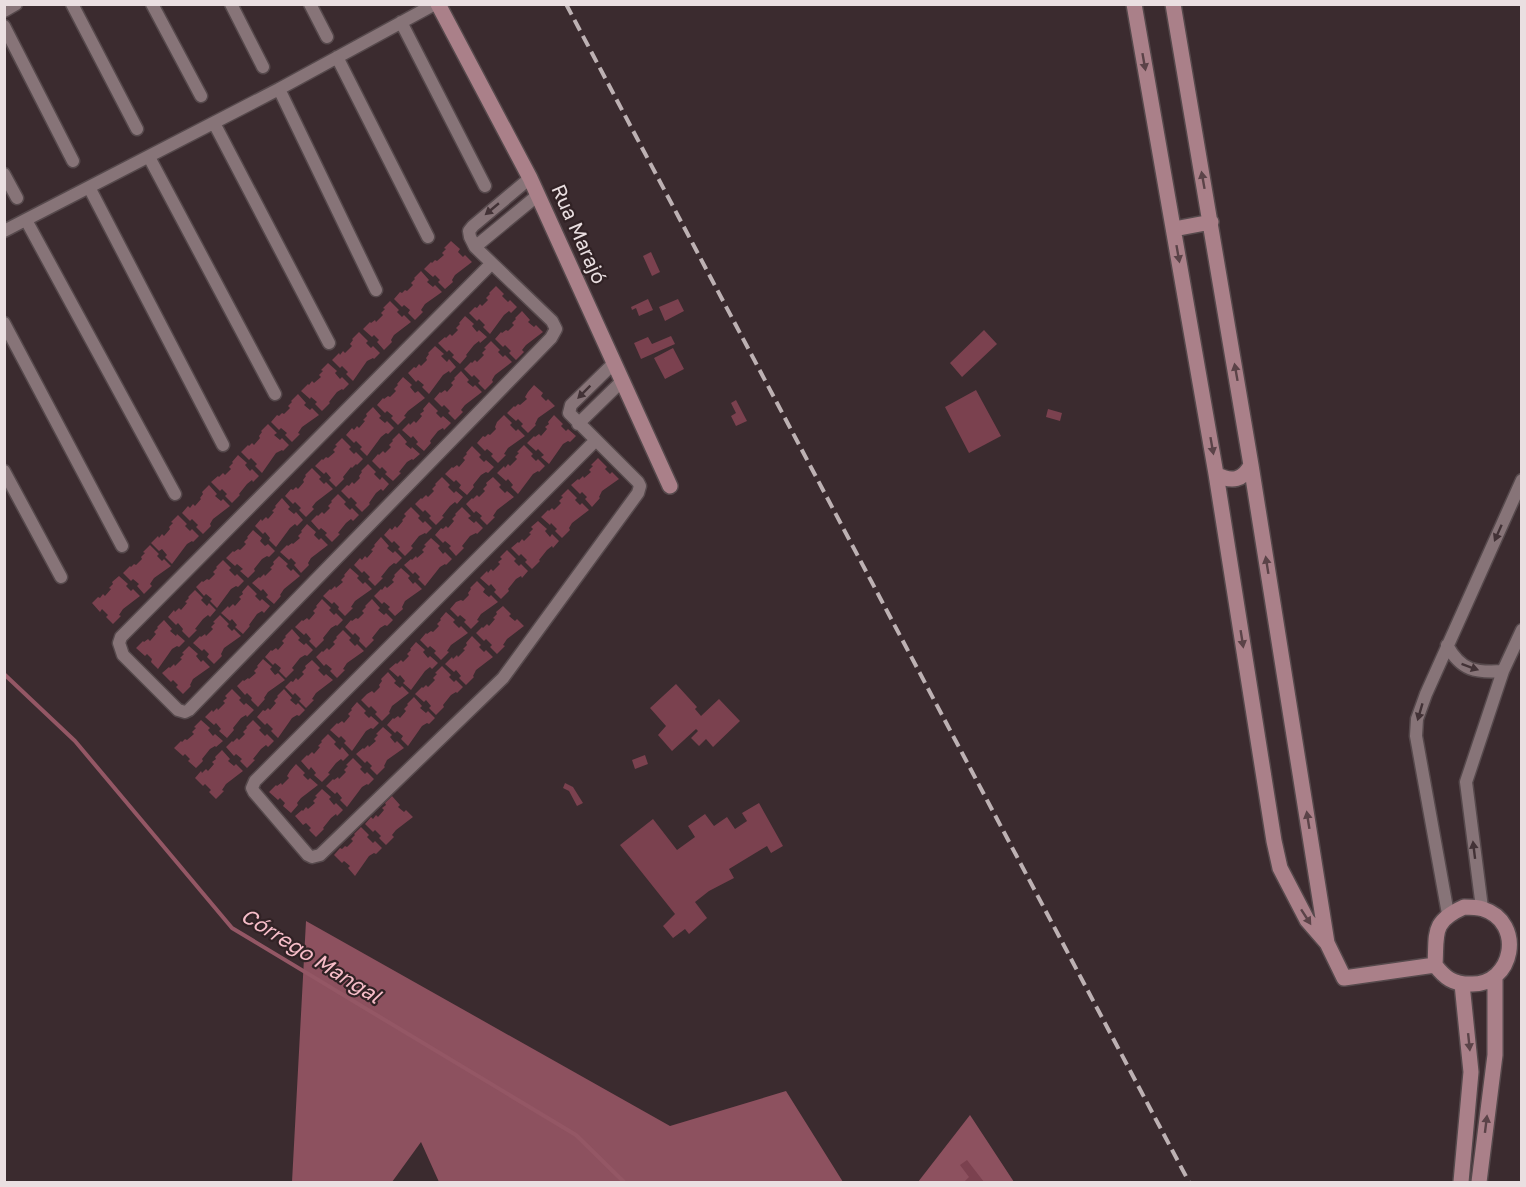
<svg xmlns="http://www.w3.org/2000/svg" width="1526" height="1187" font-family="'Golos Text',sans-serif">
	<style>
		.forest { fill: #8d515f }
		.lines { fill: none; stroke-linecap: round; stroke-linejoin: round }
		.stream { stroke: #945765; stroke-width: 4 }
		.building { fill: #7b414f }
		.street-casing { stroke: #56494c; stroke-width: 15 }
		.secondary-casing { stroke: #56494c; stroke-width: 18 }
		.street { stroke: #877478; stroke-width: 12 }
		.secondary { stroke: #aa8089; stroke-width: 15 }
		.rail { stroke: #bdb1b3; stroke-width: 4; stroke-dasharray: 12 6; stroke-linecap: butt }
		.oneway { fill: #5b4348 }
		.oneway2 { fill: #423236 }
		.labels { text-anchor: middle; stroke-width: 4.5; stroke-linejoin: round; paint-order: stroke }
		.street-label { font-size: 20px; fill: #eadfe1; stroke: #312225 }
		.water-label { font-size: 21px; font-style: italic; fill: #f6bdc8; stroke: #312225 }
	</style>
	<rect width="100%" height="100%" fill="#3b2b2f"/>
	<!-- forest -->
	<path class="forest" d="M 306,921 L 670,1126 L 786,1091 L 843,1182 L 439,1182 L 421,1142 L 392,1182 L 292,1182 Z
		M 970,1115 L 1014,1182 L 918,1182 Z"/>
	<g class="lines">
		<!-- stream -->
		<path class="stream" d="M 4,674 L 75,741 L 232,928 L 576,1135 L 624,1182"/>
	</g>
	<!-- building -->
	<path class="building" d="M 451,241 L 460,249 L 458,252 L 463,257 L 465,255 L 472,262 L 455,275 L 452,280 L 453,282 L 445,289 L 438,282 L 440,280 L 435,275 L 433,277 L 424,269 L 431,262 L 432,263 L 435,260 L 437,261 L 444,255 L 442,253 L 446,249 L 444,248 Z
		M 651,252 L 660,272 L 652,276 L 643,256 Z
		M 421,271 L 429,280 L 427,282 L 433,287 L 435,285 L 442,292 L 425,304 L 421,310 L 423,312 L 415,320 L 408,313 L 410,310 L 404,305 L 402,307 L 394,299 L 400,292 L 402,293 L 405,290 L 407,291 L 413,285 L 411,283 L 415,279 L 414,278 Z
		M 496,286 L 504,294 L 502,296 L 508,302 L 510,300 L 517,307 L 511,313 L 509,311 L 504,315 L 490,334 L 483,327 L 485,325 L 479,319 L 477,321 L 469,313 L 475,307 L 477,308 L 480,304 L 482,306 L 488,300 L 486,298 L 490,294 L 489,293 Z
		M 648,299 L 653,310 L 639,316 L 636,308 L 632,310 L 631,307 Z
		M 678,299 L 684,311 L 665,321 L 659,307 Z
		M 390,301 L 399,310 L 397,312 L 402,317 L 404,315 L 411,322 L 394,335 L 391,340 L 392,342 L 384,350 L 377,342 L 379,340 L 374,335 L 372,337 L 363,329 L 370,322 L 371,323 L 375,320 L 376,322 L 383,315 L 381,313 L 385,309 L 383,308 Z
		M 522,311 L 530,320 L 528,322 L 534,327 L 536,325 L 543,332 L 526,345 L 522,350 L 524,352 L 516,360 L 509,353 L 511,351 L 505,345 L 503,347 L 495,339 L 501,332 L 502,333 L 506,330 L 508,331 L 514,325 L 512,323 L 516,319 L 515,318 Z
		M 465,316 L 474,324 L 472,326 L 477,332 L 479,330 L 487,337 L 480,343 L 479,341 L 474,345 L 466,355 L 467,356 L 460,364 L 452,357 L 454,355 L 449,350 L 447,352 L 438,343 L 445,337 L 446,338 L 450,334 L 452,336 L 458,330 L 456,328 L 460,324 L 459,323 Z
		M 984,330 L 997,344 L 962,377 L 950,363 Z
		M 359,332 L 368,341 L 366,343 L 371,348 L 373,346 L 380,353 L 374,359 L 373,358 L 367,361 L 353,381 L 346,374 L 348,372 L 342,366 L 340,368 L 332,360 L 339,353 L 340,355 L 343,351 L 345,353 L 352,346 L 350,344 L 353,340 L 352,339 Z
		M 671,336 L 675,344 L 641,359 L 634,343 L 648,337 L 652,344 Z
		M 491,341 L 500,350 L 498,352 L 503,357 L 505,355 L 512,362 L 495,375 L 492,380 L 493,382 L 485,390 L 478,383 L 480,381 L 474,375 L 472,377 L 464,369 L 471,362 L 472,363 L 475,360 L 477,362 L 484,355 L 482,353 L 486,349 L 484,348 Z
		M 435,346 L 444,354 L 441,356 L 447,362 L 449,359 L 456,367 L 450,373 L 449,371 L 443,375 L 429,394 L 422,387 L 424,385 L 418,380 L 416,382 L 408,373 L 414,367 L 416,368 L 419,364 L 421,366 L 427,360 L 426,358 L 429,354 L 428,353 Z
		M 673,348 L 684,369 L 665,379 L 654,358 Z
		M 328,363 L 337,371 L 335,373 L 340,379 L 342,377 L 349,384 L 343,390 L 342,389 L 337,392 L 329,402 L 330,403 L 322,411 L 315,404 L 317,402 L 311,397 L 310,399 L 301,391 L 308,384 L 309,385 L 312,381 L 314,383 L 321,377 L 319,375 L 323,371 L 321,370 Z
		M 461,371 L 469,380 L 467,382 L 473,387 L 475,385 L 482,392 L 465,405 L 461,410 L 463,412 L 455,420 L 448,413 L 450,411 L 444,405 L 442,407 L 434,399 L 440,392 L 441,393 L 445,390 L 447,392 L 453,385 L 451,383 L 455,379 L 454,378 Z
		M 403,377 L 412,385 L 410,387 L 415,393 L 418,391 L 425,398 L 408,411 L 404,416 L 406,417 L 398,425 L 391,418 L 393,416 L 387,411 L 385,413 L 377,405 L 383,398 L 384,399 L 388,396 L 390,397 L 396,391 L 394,389 L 398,385 L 397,384 Z
		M 534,385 L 543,393 L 541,396 L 546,401 L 548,399 L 555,406 L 538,418 L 535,424 L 536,425 L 528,433 L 521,426 L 523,424 L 518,419 L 516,421 L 507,413 L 514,406 L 515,407 L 518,404 L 520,405 L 527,399 L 525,397 L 528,392 Z
		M 976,390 L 1001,436 L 969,453 L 945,407 Z
		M 298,394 L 306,403 L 304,405 L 310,410 L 312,408 L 319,415 L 302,427 L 298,433 L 300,434 L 292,442 L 285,435 L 287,433 L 281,428 L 279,430 L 271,422 L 277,415 L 279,416 L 282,413 L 284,414 L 290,408 L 288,406 L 292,402 L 291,401 Z
		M 736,400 L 747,421 L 736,426 L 731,416 L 736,413 L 731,403 Z
		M 429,402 L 438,411 L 436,413 L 441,418 L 443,416 L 451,423 L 444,430 L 443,428 L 438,431 L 430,441 L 431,443 L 424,451 L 416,444 L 418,442 L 413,436 L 411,438 L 402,430 L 409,423 L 410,425 L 414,421 L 416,423 L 422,416 L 420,414 L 424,411 L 423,409 Z
		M 373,407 L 381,416 L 379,418 L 385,423 L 387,421 L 394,428 L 388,434 L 386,433 L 381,437 L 367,456 L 360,449 L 362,447 L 356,441 L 354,443 L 346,435 L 352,428 L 354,430 L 357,426 L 359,428 L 365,421 L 363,420 L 367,416 L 366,414 Z
		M 1048,409 L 1062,413 L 1060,421 L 1046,417 Z
		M 504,415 L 512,423 L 510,425 L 516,431 L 518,429 L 525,436 L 508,448 L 504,454 L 506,455 L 498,463 L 491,456 L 493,454 L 487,449 L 485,451 L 477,443 L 483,436 L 485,437 L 488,434 L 490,435 L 496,429 L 495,427 L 497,422 Z
		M 554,415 L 563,424 L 561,426 L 566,431 L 568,429 L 576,436 L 570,442 L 568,441 L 563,444 L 549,464 L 541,457 L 544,455 L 538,449 L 536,451 L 527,443 L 534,436 L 535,437 L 539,434 L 541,436 L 547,429 L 545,427 L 549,424 L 548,422 Z
		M 268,424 L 277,433 L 274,435 L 280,440 L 282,438 L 289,445 L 283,451 L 282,450 L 276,453 L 262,473 L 255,466 L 257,464 L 251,458 L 249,460 L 241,452 L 248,445 L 249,446 L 252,443 L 254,445 L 260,438 L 259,436 L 262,432 L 261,431 Z
		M 399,433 L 407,442 L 405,444 L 411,449 L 412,447 L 420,454 L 413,460 L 412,459 L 407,462 L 399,472 L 401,473 L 393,481 L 385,474 L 387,472 L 382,467 L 380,469 L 372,461 L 378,454 L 379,455 L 383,451 L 385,453 L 391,447 L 389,445 L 393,441 L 392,440 Z
		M 342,438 L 351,447 L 349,449 L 354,454 L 356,452 L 363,459 L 357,465 L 356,464 L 352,468 L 351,467 L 343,477 L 344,479 L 336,487 L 329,480 L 331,478 L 326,472 L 324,474 L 315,466 L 322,459 L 323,460 L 326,457 L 328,458 L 335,452 L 333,450 L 337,446 L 335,445 Z
		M 524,445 L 533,454 L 531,456 L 536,461 L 538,459 L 545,466 L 539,472 L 538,471 L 533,474 L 518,494 L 511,487 L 513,485 L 508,479 L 506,481 L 497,473 L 504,466 L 505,468 L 508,464 L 510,466 L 517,459 L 515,457 L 519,453 L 517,452 Z
		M 472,446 L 481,455 L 479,457 L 484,462 L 486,460 L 494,467 L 488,473 L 486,472 L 481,475 L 473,485 L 474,487 L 467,495 L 459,488 L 461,485 L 456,480 L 454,482 L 445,474 L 452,467 L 453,468 L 457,465 L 459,467 L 465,460 L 463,458 L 467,454 L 466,453 Z
		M 238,455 L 247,463 L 245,465 L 250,471 L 252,469 L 259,476 L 253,482 L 252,480 L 247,484 L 239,494 L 240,495 L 232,503 L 225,496 L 227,494 L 222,489 L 220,491 L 211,482 L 218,476 L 219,477 L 223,473 L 225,475 L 231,469 L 229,467 L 233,463 L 232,462 Z
		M 598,458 L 607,467 L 605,469 L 610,474 L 612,472 L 619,479 L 602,491 L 599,497 L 600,498 L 592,507 L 585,499 L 587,497 L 582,492 L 580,494 L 571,485 L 578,479 L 579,480 L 583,476 L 584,478 L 591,472 L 589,470 L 593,466 L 591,465 Z
		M 368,464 L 376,472 L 374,474 L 380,480 L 382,477 L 389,484 L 383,491 L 381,489 L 376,493 L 369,503 L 370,504 L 362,512 L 355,505 L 357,503 L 351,497 L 349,499 L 341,491 L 347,485 L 349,486 L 352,482 L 354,484 L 360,478 L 359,476 L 362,472 L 361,471 Z
		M 312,468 L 321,477 L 319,479 L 324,484 L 326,482 L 333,489 L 316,502 L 312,507 L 314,509 L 306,517 L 299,510 L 301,508 L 295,502 L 293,504 L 285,496 L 291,489 L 293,490 L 296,487 L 298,489 L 304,482 L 303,480 L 306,476 L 305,475 Z
		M 442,477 L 450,485 L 448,487 L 454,493 L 456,491 L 463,497 L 457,504 L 455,502 L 450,506 L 442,516 L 444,517 L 436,525 L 429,518 L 431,516 L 425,510 L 423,512 L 415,504 L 421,498 L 422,499 L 426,495 L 428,497 L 434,491 L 432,489 L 436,485 L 435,484 Z
		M 493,477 L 501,485 L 499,487 L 505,493 L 507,491 L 514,497 L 497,510 L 493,516 L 495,517 L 487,525 L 480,518 L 482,516 L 476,511 L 474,513 L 466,504 L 472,498 L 473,499 L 477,495 L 479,497 L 485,491 L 483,489 L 487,485 L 486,483 Z
		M 209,485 L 217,494 L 215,496 L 221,501 L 223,499 L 230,506 L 213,519 L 210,524 L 211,526 L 203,534 L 196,527 L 198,525 L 192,519 L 190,521 L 182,513 L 188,506 L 190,508 L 193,504 L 195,506 L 201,499 L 200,498 L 203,494 L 202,492 Z
		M 568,489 L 577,498 L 575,500 L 580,505 L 582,503 L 589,510 L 572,523 L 569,528 L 570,530 L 562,538 L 555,531 L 557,529 L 551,523 L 550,525 L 541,517 L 548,510 L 549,511 L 552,508 L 554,510 L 561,503 L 559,501 L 563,497 L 561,496 Z
		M 338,494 L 346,502 L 344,504 L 350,510 L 352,508 L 359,515 L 353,521 L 351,519 L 346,523 L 338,533 L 340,534 L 332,542 L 325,535 L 327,533 L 321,528 L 319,530 L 311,521 L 317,515 L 318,516 L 322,512 L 324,514 L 330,508 L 328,506 L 332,502 L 331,501 Z
		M 282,498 L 290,507 L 288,509 L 294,514 L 296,512 L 303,520 L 297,526 L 295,524 L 290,528 L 276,547 L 269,540 L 270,538 L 265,532 L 263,534 L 255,526 L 261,519 L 262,521 L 266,517 L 268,519 L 274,512 L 272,511 L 276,507 L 275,506 Z
		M 411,507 L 420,516 L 418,518 L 423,523 L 425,521 L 432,528 L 426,534 L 425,533 L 419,536 L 411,546 L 413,548 L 405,556 L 398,549 L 400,547 L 394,541 L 392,543 L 384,535 L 390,528 L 392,530 L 395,526 L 397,528 L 403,521 L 402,520 L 406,516 L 404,514 Z
		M 462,507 L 471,516 L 468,518 L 474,523 L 476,521 L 483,528 L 477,534 L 476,533 L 470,536 L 462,546 L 464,548 L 456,556 L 449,548 L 451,546 L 445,541 L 443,543 L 435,535 L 441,528 L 443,529 L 446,526 L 448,528 L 454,521 L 452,519 L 456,515 L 455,514 Z
		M 178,515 L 187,524 L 185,526 L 190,531 L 192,529 L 199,536 L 193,542 L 192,541 L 187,544 L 172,564 L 165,557 L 167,555 L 162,549 L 159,551 L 151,543 L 158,536 L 159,538 L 162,534 L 164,536 L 170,529 L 169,527 L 173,523 L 171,522 Z
		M 538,521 L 547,529 L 545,531 L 550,537 L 552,534 L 559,541 L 553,548 L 552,546 L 547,550 L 539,560 L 540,561 L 532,569 L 525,562 L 527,560 L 521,554 L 519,556 L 511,548 L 518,542 L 519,543 L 522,539 L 524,541 L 531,534 L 529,533 L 533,529 L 531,527 Z
		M 307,524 L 316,532 L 314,535 L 319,540 L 321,538 L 328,545 L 311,558 L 308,563 L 309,565 L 301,573 L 294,565 L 296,563 L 291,558 L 289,560 L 280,552 L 287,545 L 288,546 L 292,543 L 293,544 L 300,538 L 298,536 L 302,532 L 301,531 Z
		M 253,530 L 262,538 L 260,541 L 265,546 L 268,544 L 275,551 L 269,557 L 267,556 L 262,559 L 254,569 L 255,571 L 248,578 L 240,571 L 243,569 L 237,564 L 235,566 L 226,558 L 233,551 L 234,552 L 238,549 L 240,550 L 246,544 L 244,542 L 248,538 L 247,537 Z
		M 381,537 L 389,546 L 387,548 L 393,553 L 395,551 L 402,558 L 396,564 L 394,563 L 389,567 L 381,577 L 383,578 L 375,586 L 368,579 L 370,577 L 364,571 L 362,573 L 354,565 L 360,558 L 362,560 L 365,556 L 367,558 L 373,551 L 371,550 L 375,546 L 374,545 Z
		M 431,538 L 440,546 L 438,548 L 443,554 L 445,552 L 452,559 L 446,565 L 445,564 L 440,567 L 425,586 L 418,579 L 420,577 L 415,572 L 413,574 L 404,565 L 411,559 L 412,560 L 416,556 L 417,558 L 424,552 L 422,550 L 426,546 L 424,545 Z
		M 150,545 L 159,554 L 157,556 L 162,561 L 164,559 L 171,566 L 154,578 L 150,584 L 152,586 L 144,594 L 137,586 L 139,584 L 133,579 L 131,581 L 123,573 L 130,566 L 131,567 L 134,564 L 136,565 L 142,559 L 141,557 L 145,553 L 143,552 Z
		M 507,550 L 516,559 L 514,561 L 519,566 L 521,564 L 528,571 L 522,578 L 521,576 L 516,579 L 508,589 L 509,591 L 501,599 L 494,592 L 496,590 L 491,584 L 489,586 L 480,578 L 487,571 L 488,573 L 491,569 L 493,571 L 500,564 L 498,562 L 502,559 L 500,557 Z
		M 279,556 L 288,564 L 286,566 L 291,571 L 293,569 L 300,576 L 284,589 L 280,595 L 281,596 L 274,604 L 266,597 L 268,595 L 263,589 L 261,591 L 252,583 L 259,577 L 260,578 L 264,574 L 265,576 L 272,569 L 270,568 L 274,564 L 273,562 Z
		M 223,560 L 231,568 L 229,570 L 235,576 L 237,574 L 244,581 L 238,587 L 236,586 L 231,589 L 217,608 L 210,601 L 212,599 L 206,594 L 204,596 L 196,587 L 202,581 L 203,582 L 207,579 L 209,580 L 215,574 L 213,572 L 217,568 L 216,567 Z
		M 350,568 L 359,576 L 357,578 L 363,584 L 365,582 L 372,589 L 355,601 L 351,607 L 353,608 L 345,616 L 338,609 L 339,607 L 334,602 L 332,604 L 323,596 L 330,589 L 331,590 L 335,586 L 336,588 L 343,582 L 341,580 L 345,576 L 344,575 Z
		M 401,568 L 410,576 L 408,578 L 413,584 L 415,582 L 422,589 L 405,601 L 402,607 L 403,609 L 395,616 L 388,609 L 390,607 L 384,602 L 382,604 L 374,596 L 381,589 L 382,590 L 385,586 L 387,588 L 394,582 L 392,580 L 395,576 L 394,575 Z
		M 119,576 L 128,584 L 126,586 L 131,591 L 133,589 L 140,596 L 123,609 L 119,615 L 121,616 L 113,624 L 106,617 L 108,615 L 102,609 L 100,612 L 92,603 L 98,597 L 100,598 L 103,594 L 105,596 L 111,589 L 109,588 L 113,584 L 112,582 Z
		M 477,581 L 485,589 L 483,592 L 489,597 L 491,595 L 498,602 L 481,614 L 477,620 L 479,621 L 471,629 L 464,622 L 466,620 L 460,615 L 458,617 L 450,609 L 456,602 L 461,600 L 463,601 L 469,595 L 468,593 L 471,589 L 470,588 Z
		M 248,585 L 257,594 L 255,596 L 260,601 L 262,599 L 270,606 L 264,613 L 262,611 L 257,614 L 249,625 L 250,626 L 243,634 L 235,627 L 237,625 L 232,619 L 230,621 L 221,613 L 228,606 L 229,608 L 233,604 L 235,606 L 241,599 L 239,597 L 243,594 L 242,592 Z
		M 195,590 L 203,598 L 201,600 L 207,606 L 209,603 L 216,610 L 210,617 L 208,615 L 203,619 L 195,629 L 197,630 L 189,638 L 182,631 L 183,629 L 178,623 L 176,625 L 168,617 L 174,610 L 175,612 L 179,608 L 181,610 L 187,603 L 185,602 L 189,598 L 188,597 Z
		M 322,599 L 331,608 L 329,610 L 334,615 L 336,613 L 343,620 L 337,626 L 336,625 L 331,628 L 323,638 L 324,640 L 316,648 L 309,641 L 311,639 L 306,633 L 304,635 L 295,627 L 302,620 L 303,621 L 307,618 L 309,620 L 315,613 L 313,611 L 317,607 L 316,606 Z
		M 372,599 L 380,608 L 378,610 L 384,615 L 386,613 L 393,620 L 387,626 L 385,625 L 380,628 L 372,638 L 374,640 L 366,648 L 359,641 L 360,638 L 355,633 L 353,635 L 345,627 L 351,620 L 352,621 L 356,618 L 358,619 L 364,613 L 362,611 L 366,607 L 365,606 Z
		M 503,606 L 511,614 L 509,616 L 515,621 L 517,619 L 524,626 L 507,639 L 503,645 L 505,646 L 497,654 L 490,647 L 492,645 L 486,639 L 484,641 L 476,633 L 482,627 L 483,628 L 487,624 L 489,626 L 495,619 L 493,618 L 497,614 L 496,612 Z
		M 446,612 L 455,620 L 453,622 L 459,628 L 461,626 L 468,633 L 451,645 L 447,651 L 449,652 L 441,660 L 434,653 L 436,651 L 430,646 L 428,648 L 420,640 L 426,633 L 427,634 L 431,631 L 433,632 L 439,626 L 437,624 L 441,620 L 440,619 Z
		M 220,615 L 229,624 L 227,626 L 232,631 L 234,629 L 241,636 L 224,648 L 221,654 L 222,656 L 214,664 L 207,657 L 209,654 L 204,649 L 202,651 L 193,643 L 200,636 L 201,637 L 205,634 L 206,636 L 213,629 L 211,627 L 215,623 L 213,622 Z
		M 164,620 L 172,629 L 170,631 L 176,636 L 177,634 L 185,641 L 179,647 L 177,646 L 172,649 L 158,669 L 151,662 L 152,659 L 147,654 L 145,656 L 136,648 L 143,641 L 144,642 L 148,639 L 150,641 L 156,634 L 154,632 L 158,628 L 157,627 Z
		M 292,629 L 300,638 L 298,640 L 304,645 L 306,643 L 313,650 L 307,656 L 305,655 L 300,658 L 292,668 L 294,670 L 286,678 L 279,671 L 281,668 L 275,663 L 273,665 L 265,657 L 271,650 L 272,651 L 276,648 L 278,650 L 284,643 L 282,641 L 286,637 L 285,636 Z
		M 343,630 L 351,638 L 349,640 L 355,646 L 357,644 L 364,651 L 347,663 L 343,669 L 345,670 L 337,678 L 330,671 L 332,669 L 326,664 L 324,666 L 316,657 L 322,651 L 323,652 L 327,648 L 329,650 L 335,644 L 333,642 L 337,638 L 336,637 Z
		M 472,636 L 481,645 L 479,647 L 484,652 L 486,650 L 493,657 L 476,670 L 473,676 L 474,677 L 466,685 L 459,678 L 461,676 L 456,670 L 454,672 L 445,664 L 452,657 L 453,659 L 457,655 L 458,657 L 465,650 L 463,649 L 467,645 L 466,643 Z
		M 416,642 L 425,650 L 423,652 L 428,658 L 430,656 L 438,663 L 432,669 L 430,667 L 425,671 L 411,690 L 403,683 L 405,681 L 400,675 L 398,677 L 389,669 L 396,663 L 397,664 L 401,660 L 403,662 L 409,656 L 407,654 L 411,650 L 410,649 Z
		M 189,646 L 198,654 L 196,656 L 201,662 L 203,660 L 210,667 L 193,679 L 190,685 L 191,686 L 183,694 L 176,687 L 178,685 L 173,680 L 171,682 L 162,673 L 169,667 L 170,668 L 174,664 L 175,666 L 182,659 L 180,658 L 184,654 L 182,653 Z
		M 263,659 L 272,667 L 270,669 L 275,675 L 278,673 L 285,680 L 268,692 L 264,698 L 265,699 L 258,707 L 251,700 L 252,698 L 247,693 L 245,695 L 237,686 L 243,680 L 244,681 L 248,678 L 249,679 L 256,673 L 254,671 L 258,667 L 257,666 Z
		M 312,660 L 320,668 L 318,670 L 324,676 L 326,674 L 333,680 L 316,693 L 312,699 L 314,700 L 306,708 L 299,701 L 301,699 L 295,693 L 293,695 L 285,687 L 291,681 L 293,682 L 296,678 L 298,680 L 304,674 L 302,672 L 306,668 L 305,666 Z
		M 442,666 L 451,675 L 449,677 L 454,682 L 456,680 L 463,687 L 457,693 L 456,692 L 451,695 L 443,705 L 444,707 L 436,715 L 429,708 L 431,706 L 426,700 L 424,702 L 415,694 L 422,687 L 423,688 L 426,685 L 428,687 L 435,680 L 433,678 L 437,674 L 435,673 Z
		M 388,672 L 396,681 L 394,683 L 400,688 L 402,686 L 409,693 L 392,706 L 389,712 L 390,713 L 382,721 L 375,714 L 377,712 L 371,706 L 369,708 L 361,700 L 367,694 L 372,691 L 374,693 L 380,687 L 379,685 L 382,681 L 381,679 Z
		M 676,684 L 697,707 L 695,709 L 701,716 L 719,699 L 740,721 L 713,747 L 706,739 L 699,746 L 691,738 L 698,731 L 696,729 L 672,751 L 658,735 L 666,726 L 650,708 Z
		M 232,689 L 241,698 L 239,700 L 244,705 L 246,703 L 254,710 L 247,717 L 246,715 L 241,718 L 233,728 L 234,730 L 227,738 L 219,731 L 221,729 L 216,723 L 214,725 L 205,717 L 212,710 L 213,712 L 217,708 L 218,710 L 225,703 L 223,701 L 227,698 L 225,696 Z
		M 284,689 L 292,698 L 290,700 L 296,705 L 298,703 L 305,710 L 299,716 L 297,715 L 292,718 L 278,738 L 271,731 L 273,729 L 267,723 L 265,725 L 257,717 L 263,710 L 265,711 L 268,708 L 270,710 L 276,703 L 274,701 L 278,697 L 277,696 Z
		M 414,697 L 422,706 L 420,708 L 426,713 L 428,711 L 435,718 L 429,724 L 427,723 L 422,726 L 408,746 L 401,739 L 403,736 L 397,731 L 395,733 L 387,725 L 393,718 L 394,719 L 398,716 L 400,718 L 406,711 L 404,709 L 408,705 L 407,704 Z
		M 357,702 L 366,711 L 364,713 L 369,718 L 371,716 L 379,723 L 373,729 L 371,728 L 366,731 L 352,751 L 344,743 L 346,741 L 341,736 L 339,738 L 330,730 L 337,723 L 338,724 L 342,721 L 344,723 L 350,716 L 348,714 L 352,710 L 351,709 Z
		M 201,720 L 210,728 L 208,730 L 213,736 L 215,734 L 223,741 L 216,747 L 215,746 L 210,749 L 202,759 L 203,761 L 196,768 L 188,761 L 190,759 L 185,754 L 183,756 L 174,748 L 181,741 L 182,742 L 185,739 L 187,740 L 194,734 L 192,732 L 196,728 L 194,727 Z
		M 253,720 L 261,728 L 259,730 L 265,736 L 267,734 L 274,741 L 268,747 L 266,745 L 261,749 L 253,759 L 255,760 L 247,768 L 240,761 L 242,759 L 236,754 L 234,756 L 226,747 L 232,741 L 233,742 L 237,738 L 239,740 L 245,734 L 243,732 L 247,728 L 246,727 Z
		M 383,727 L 392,735 L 390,737 L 395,743 L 397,741 L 404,748 L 387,760 L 384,766 L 385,767 L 377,775 L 370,768 L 372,766 L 367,761 L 365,763 L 356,754 L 363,748 L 364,749 L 368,745 L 369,747 L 376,741 L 374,739 L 378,735 L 376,734 Z
		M 328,734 L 336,742 L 334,744 L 340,750 L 342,747 L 349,755 L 343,761 L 341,759 L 336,763 L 328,773 L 330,774 L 322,782 L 314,775 L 316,773 L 311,767 L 309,770 L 301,761 L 307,755 L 308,756 L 312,752 L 314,754 L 320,747 L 318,746 L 322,742 L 321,741 Z
		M 222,750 L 230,759 L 228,761 L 234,766 L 236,764 L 243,771 L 226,784 L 222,790 L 224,791 L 216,799 L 209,792 L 211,790 L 205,784 L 203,786 L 195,778 L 201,771 L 202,773 L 206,769 L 208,771 L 214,764 L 212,762 L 216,759 L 215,757 Z
		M 645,755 L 648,764 L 635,769 L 632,760 Z
		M 353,758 L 362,767 L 360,769 L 365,774 L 367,772 L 374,779 L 368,785 L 367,784 L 362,787 L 347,807 L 340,800 L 342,798 L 337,792 L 335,794 L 326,786 L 333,779 L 334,780 L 338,777 L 339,779 L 346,772 L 344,770 L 348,766 L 346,765 Z
		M 296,764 L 305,773 L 303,775 L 308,780 L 310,778 L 318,785 L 301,798 L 297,803 L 298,805 L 291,813 L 283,806 L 285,803 L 280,798 L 278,800 L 269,792 L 276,785 L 277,786 L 281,783 L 282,785 L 289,778 L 287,776 L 290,771 Z
		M 565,783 L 573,787 L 583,803 L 577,806 L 569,791 L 563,788 Z
		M 322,789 L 331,797 L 329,799 L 334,805 L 336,803 L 343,810 L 337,816 L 336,814 L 331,818 L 323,828 L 324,829 L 316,837 L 309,830 L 311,828 L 306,823 L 303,825 L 295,816 L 302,810 L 303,811 L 306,807 L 308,809 L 315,803 L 313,801 L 317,797 L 315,796 Z
		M 392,796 L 400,805 L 398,807 L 404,812 L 406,810 L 413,817 L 396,830 L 392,835 L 394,837 L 386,845 L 379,838 L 381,836 L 375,830 L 373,832 L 365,824 L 371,817 L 373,819 L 376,815 L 378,817 L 384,810 L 382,808 L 386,805 L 385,803 Z
		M 759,803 L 783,846 L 771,853 L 767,846 L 729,869 L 734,878 L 709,891 L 695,902 L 707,918 L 689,934 L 685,929 L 673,938 L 663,926 L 675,914 L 620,845 L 653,819 L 677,850 L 695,837 L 688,826 L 705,814 L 714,826 L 727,817 L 735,829 L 747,821 L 742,813 Z
		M 361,827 L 369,835 L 367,837 L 373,843 L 375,841 L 382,848 L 376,854 L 374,853 L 369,856 L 355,876 L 348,868 L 350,866 L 344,861 L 342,863 L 334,855 L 340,848 L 342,849 L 345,846 L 347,847 L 353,841 L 351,839 L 355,835 L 354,834 Z
		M 967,1160 L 984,1182 L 967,1182 L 965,1181 L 969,1177 L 960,1165 Z"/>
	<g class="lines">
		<defs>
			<path id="street" d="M 72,4 L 137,129
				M 152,4 L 201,96
				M 231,4 L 263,67
				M 310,4 L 327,37
				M 4,11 L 16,4
				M 401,22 L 485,186
				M 4,26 L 73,161
				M 337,57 L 428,237
				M 279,89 L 376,290
				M 214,123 L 329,343
				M 149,157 L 275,394
				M 4,174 L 17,198
				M 90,189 L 223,445
				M 26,220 L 175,494
				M 4,231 L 279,89 L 435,4
				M 475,247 L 538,195
				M 491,264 L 121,637 L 119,643 L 123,655 L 178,710 L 185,712 L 189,710 L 551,338 L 556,329 L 552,321 L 475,247 L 470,237 L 469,231 L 473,226 L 530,178
				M 4,323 L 122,546
				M 578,424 L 622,381
				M 595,441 L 255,781 L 252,788 L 254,792 L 308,855 L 312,857 L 320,855 L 503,678 L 638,493 L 640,486 L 638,482 L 569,413 L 571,405 L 614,363
				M 4,471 L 61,577
				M 1447,645 C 1461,671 1476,673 1503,671
				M 1482,908 L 1466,782 L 1503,671 L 1522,630
				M 1448,914 L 1416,736 L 1417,719 L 1426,694 L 1522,480"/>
			<path id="secondary" d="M 438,4 L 530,178 L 670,486
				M 1134,4 L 1216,474 L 1274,841 L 1280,868 L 1307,920 L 1327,943
				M 1173,4 L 1251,465 L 1327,943 L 1344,978 L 1435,965
				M 1174,229 L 1211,222
				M 1216,474 C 1232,483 1243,480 1251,465
				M 1464,907 C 1470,907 1477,907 1483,909 C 1525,922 1514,986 1470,984 C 1453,984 1445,978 1435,965 C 1437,933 1431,922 1464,907 Z
				M 1461,1182 L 1471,1072 L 1462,984
				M 1479,1182 L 1495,1055 L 1495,977"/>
		</defs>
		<!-- street casing -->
		<use href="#street" class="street-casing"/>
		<!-- secondary casing -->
		<use href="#secondary" class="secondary-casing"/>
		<!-- street -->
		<use href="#street" class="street"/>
		<!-- secondary -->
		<use href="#secondary" class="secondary"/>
		<!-- rail -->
		<path class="rail" d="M 566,4 L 1189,1182"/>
	</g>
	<!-- one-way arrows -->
	<defs><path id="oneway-solid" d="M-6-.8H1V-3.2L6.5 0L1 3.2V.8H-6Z" transform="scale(1.5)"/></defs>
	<g class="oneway">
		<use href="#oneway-solid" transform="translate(1144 62) rotate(80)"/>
		<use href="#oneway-solid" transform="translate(1203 180) rotate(-100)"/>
		<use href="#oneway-solid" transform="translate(1178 254) rotate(80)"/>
		<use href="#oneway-solid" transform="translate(1236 372) rotate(-100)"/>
		<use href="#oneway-solid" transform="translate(1212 446) rotate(80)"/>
		<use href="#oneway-solid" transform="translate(1267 565) rotate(-99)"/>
		<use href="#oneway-solid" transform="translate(1242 639) rotate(81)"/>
		<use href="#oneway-solid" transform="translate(1308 820) rotate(-99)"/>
		<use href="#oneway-solid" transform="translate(1306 917) rotate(57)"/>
		<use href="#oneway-solid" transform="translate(1469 1042) rotate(84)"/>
		<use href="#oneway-solid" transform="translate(1486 1124) rotate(-83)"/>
	</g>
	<g class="oneway2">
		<use href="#oneway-solid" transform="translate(492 209) rotate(140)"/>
		<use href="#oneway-solid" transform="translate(584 392) rotate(135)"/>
		<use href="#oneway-solid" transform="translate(1498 533) rotate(114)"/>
		<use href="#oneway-solid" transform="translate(1470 667) rotate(20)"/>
		<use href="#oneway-solid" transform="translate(1420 712) rotate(106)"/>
		<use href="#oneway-solid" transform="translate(1474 850) rotate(-97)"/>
	</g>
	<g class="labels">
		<!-- street labels -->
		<g class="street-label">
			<text transform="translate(579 234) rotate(66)" y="7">Rua Marajó</text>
		</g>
		<!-- water labels -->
		<g class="water-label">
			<text transform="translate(311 956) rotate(32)" y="7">Córrego Mangal</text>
		</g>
	</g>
	<!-- border -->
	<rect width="1526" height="1187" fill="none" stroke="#eadfe1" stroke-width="12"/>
</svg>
